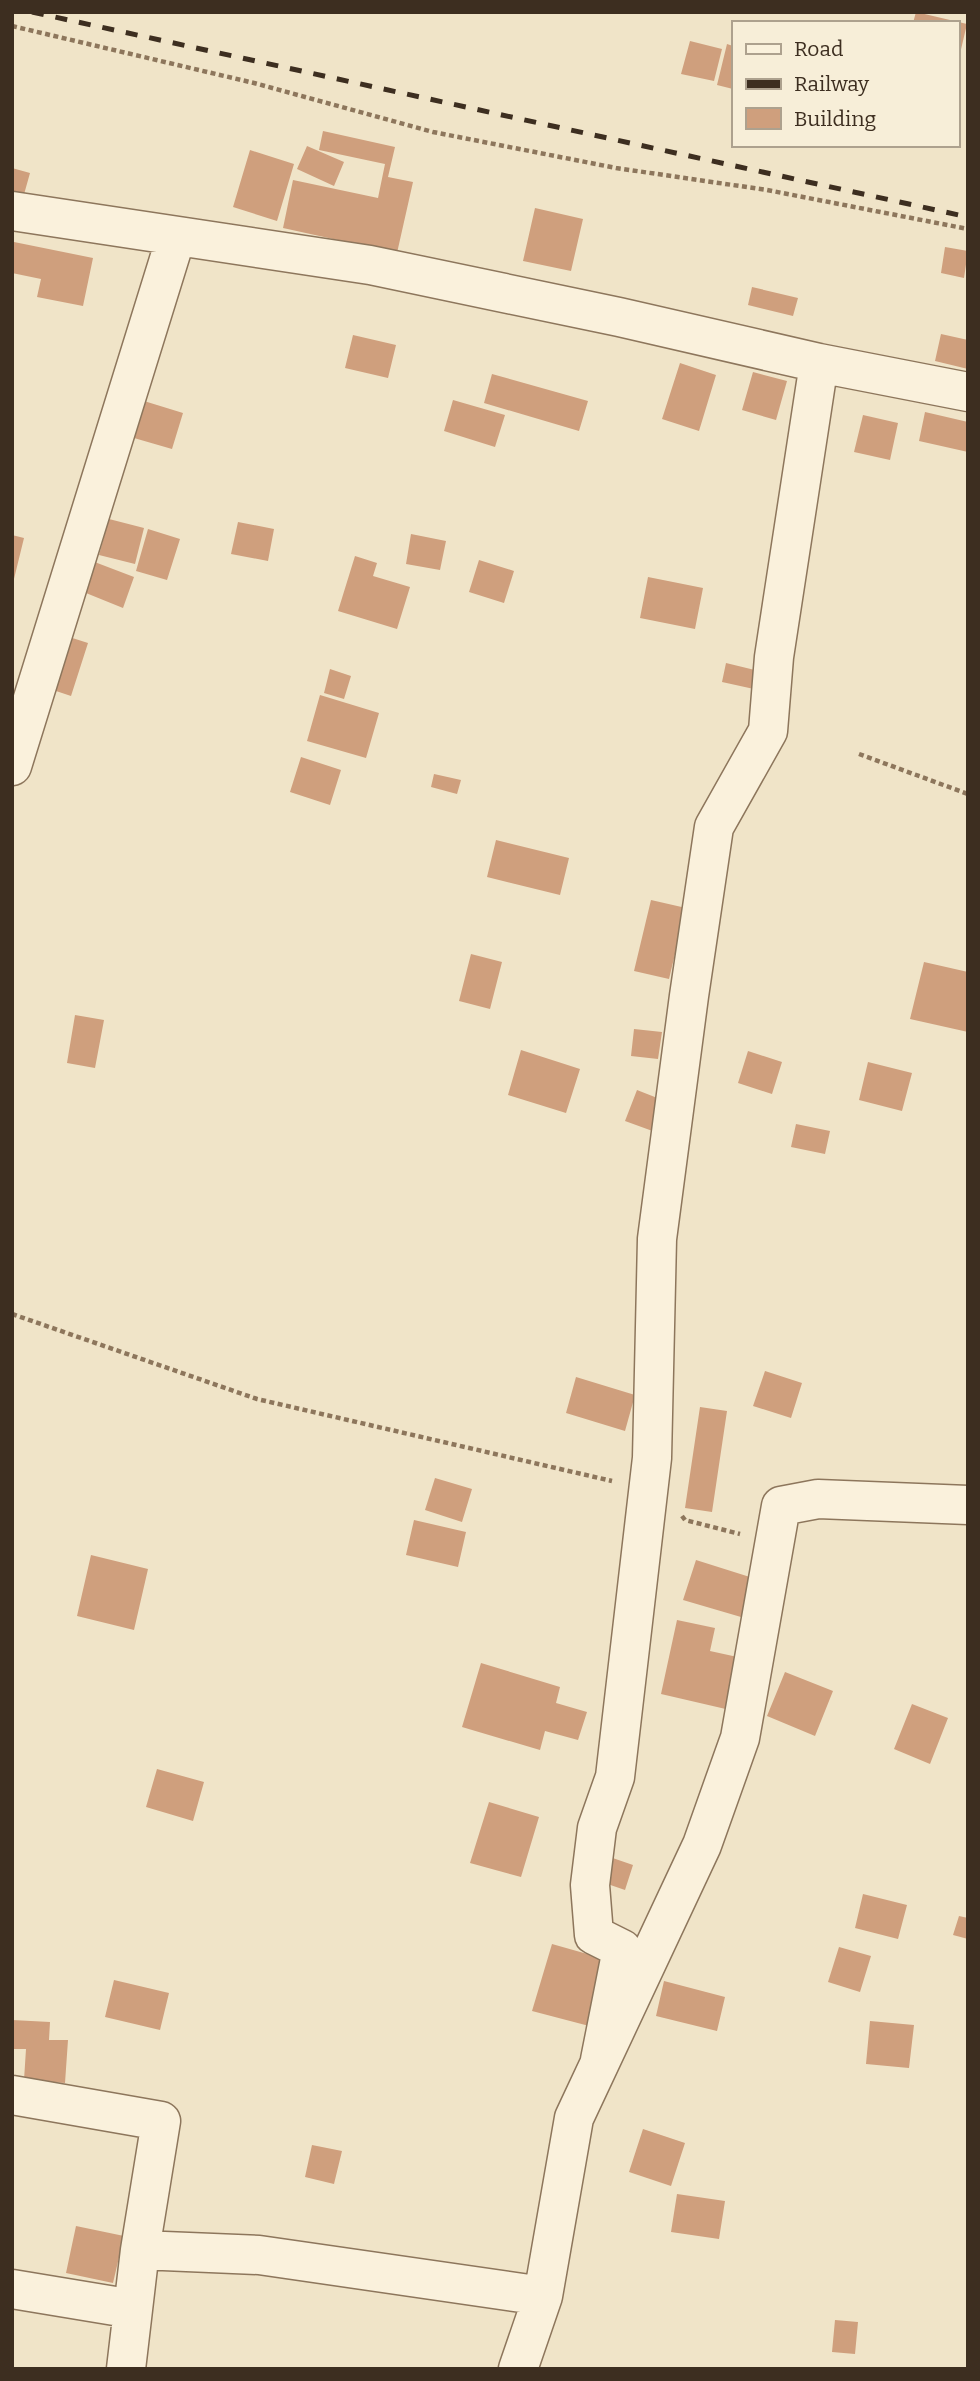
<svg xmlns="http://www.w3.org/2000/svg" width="980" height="2381" font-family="Bitter,serif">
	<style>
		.building { fill: #cf9f7d }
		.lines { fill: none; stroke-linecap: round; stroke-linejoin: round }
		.minor-casing { stroke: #8d765c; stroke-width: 41 }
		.path { stroke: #8d765c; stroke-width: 4.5; stroke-dasharray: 5 3.5; stroke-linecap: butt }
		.minor { stroke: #faf1dc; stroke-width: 38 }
		.rail { stroke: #3d2e20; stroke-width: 5; stroke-dasharray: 12 12; stroke-linecap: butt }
	</style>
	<rect width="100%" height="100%" fill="#f0e4c8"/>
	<!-- building -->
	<path class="building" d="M 916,12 L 967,24 L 958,62 L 957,23 L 913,23 Z
		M 690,41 L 722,49 L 714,81 L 681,74 Z
		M 727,44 L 733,46 L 733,89 L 717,85 Z
		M 323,131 L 395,147 L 388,177 L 413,182 L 397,253 L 283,228 L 293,180 L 378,198 L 385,164 L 319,150 Z
		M 307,146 L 344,162 L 334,186 L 297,169 Z
		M 250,150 L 294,164 L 277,221 L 233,207 Z
		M 12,168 L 30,173 L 23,198 L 12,195 Z
		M 535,208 L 583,219 L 571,271 L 523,261 Z
		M 14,242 L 93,258 L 83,306 L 37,297 L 41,279 L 12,273 Z
		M 945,247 L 968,251 L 964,278 L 941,273 Z
		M 752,287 L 798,298 L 793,316 L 748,305 Z
		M 941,334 L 968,340 L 968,369 L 935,361 Z
		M 353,335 L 396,345 L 388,378 L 345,368 Z
		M 680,363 L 716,375 L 699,431 L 662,419 Z
		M 753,372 L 787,381 L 776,420 L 742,410 Z
		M 492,374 L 588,401 L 579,431 L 484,403 Z
		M 453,400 L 505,415 L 495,447 L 444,431 Z
		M 144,401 L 183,413 L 172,449 L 134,438 Z
		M 925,412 L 968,422 L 968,452 L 919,441 Z
		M 863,415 L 898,423 L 890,460 L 854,452 Z
		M 109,519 L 144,528 L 135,564 L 99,555 Z
		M 238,522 L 274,529 L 268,561 L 231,554 Z
		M 148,529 L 180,539 L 167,580 L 136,571 Z
		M 411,534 L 446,541 L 440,570 L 406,564 Z
		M 12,535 L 24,538 L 13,583 L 12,583 Z
		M 355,556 L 377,563 L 373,576 L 410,587 L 397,629 L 338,611 Z
		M 479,560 L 514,571 L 504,603 L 469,592 Z
		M 92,561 L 134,577 L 123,608 L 81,591 Z
		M 648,577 L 703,588 L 695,629 L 640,618 Z
		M 63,635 L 88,643 L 71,696 L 47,688 Z
		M 726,663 L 767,673 L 763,691 L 722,682 Z
		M 330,669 L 351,676 L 344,699 L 324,693 Z
		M 320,695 L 379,713 L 366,758 L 307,741 Z
		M 301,757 L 341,770 L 330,805 L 290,792 Z
		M 434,774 L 461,780 L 457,794 L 431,787 Z
		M 496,840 L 569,858 L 560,895 L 487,877 Z
		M 651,900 L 686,908 L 669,979 L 634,971 Z
		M 471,954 L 502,962 L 490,1009 L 459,1001 Z
		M 924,962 L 968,972 L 968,1032 L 910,1019 Z
		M 75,1015 L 104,1020 L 95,1068 L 67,1063 Z
		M 634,1029 L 662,1032 L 658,1059 L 631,1056 Z
		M 521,1050 L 580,1069 L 566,1113 L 508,1095 Z
		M 748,1051 L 782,1062 L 772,1094 L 738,1083 Z
		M 868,1062 L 912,1073 L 902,1111 L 859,1100 Z
		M 637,1090 L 670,1103 L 658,1133 L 625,1121 Z
		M 796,1124 L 830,1131 L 825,1154 L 791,1147 Z
		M 765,1371 L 802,1383 L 791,1418 L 753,1406 Z
		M 576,1377 L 635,1395 L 625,1431 L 566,1413 Z
		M 700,1407 L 727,1411 L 712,1512 L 685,1508 Z
		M 435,1478 L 472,1489 L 462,1522 L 425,1510 Z
		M 414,1520 L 466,1532 L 458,1567 L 406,1555 Z
		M 91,1555 L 148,1569 L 134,1630 L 77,1616 Z
		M 696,1560 L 753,1578 L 741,1617 L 683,1600 Z
		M 677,1620 L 715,1628 L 710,1651 L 742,1658 L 730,1710 L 661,1694 Z
		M 481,1663 L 560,1687 L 556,1703 L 587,1712 L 578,1740 L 545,1731 L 540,1750 L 462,1727 Z
		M 785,1672 L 833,1691 L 815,1736 L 767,1716 Z
		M 912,1704 L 948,1718 L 930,1764 L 894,1749 Z
		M 157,1769 L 204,1782 L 193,1821 L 146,1807 Z
		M 489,1802 L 539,1817 L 521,1877 L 470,1863 Z
		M 601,1854 L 633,1865 L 625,1890 L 593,1879 Z
		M 863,1894 L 907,1905 L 898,1939 L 855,1928 Z
		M 959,1916 L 968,1918 L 968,1939 L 953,1935 Z
		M 552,1944 L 612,1961 L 593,2027 L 532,2011 Z
		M 839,1947 L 871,1956 L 860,1992 L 828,1982 Z
		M 114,1980 L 169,1993 L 160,2030 L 105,2017 Z
		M 664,1981 L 725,1997 L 717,2031 L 656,2016 Z
		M 12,2020 L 50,2022 L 49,2040 L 68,2040 L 65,2083 L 24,2080 L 26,2049 L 12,2049 Z
		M 870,2021 L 914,2025 L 909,2068 L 866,2064 Z
		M 643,2129 L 685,2143 L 671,2186 L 629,2172 Z
		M 312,2145 L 342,2151 L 334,2184 L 305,2177 Z
		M 677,2194 L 725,2201 L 719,2239 L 671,2232 Z
		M 76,2226 L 124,2236 L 113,2283 L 66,2273 Z
		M 835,2320 L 858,2322 L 855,2354 L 832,2352 Z"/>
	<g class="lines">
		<defs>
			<path id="minor" d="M 12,211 L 370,265 L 619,317 L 819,363 L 968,392
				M 12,766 L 176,237
				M 600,2060 L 622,1949 L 594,1935 L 590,1885 L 597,1828 L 615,1777 L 652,1458 L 657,1239 L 689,996 L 714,827 L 768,731 L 774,657 L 819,363
				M 12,2095 L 161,2121 L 140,2250
				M 12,2289 L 133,2309
				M 126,2369 L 140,2250 L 259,2255 L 543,2296 L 574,2118 L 702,1845 L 740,1738 L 781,1506 L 818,1499 L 968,1505
				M 518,2369 L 543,2296"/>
		</defs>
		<!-- minor casing -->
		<use href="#minor" class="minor-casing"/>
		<!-- path -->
		<path class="path" d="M 12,26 L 254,83 L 433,132 L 616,168 L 767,190 L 968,229
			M 859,754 L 968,794
			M 12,1314 L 257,1399 L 612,1481
			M 682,1516 L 685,1520 L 740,1534"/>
		<!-- minor -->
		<use href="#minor" class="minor"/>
		<!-- rail -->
		<path class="rail" d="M 32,12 L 968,217"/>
	</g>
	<!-- border -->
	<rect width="980" height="2381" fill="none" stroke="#3d2e20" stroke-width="28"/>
	<!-- legend -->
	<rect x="732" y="21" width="228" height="126" fill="#f7eed8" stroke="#ada18e" stroke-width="2"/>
	<rect x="746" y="44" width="35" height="10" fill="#faf1dc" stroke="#ada18e" stroke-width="2"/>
	<text x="794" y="56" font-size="21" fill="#3d2e20">Road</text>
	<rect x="746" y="79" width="35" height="10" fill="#3d2e20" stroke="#ada18e" stroke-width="2"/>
	<text x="794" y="91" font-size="21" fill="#3d2e20">Railway</text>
	<rect x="746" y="108" width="35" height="21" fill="#cf9f7d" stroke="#ada18e" stroke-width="2"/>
	<text x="794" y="126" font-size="21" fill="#3d2e20">Building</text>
</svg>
